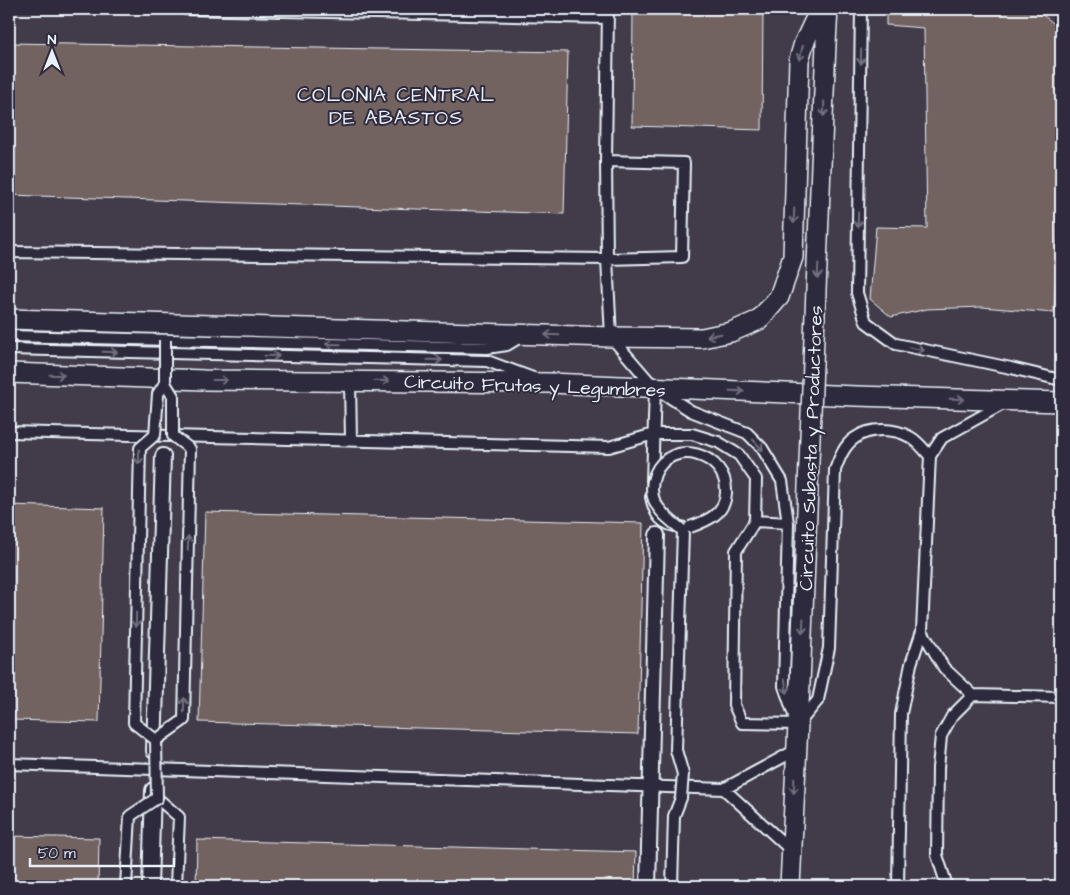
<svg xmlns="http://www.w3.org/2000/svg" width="1070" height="895" font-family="'Architects Daughter',sans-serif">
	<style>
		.built { fill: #433b48 }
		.building { fill: #736360; stroke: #e8f1f8 }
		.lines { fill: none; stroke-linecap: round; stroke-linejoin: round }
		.service-casing { stroke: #e8f1f8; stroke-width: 14 }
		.pedestrian-casing { stroke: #e8f1f8; stroke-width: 18 }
		.minor-casing { stroke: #e8f1f8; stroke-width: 22 }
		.service { stroke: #2f2a3d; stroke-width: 10 }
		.pedestrian { stroke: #2f2a3d; stroke-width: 14 }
		.minor { stroke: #2f2a3d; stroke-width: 19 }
		.service-bridge-casing { stroke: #e8f1f8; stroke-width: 14; stroke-linecap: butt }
		.minor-bridge-casing { stroke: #e8f1f8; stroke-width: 22; stroke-linecap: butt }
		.service-bridge { stroke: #2f2a3d; stroke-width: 10 }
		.minor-bridge { stroke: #2f2a3d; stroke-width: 19 }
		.oneway { stroke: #70707e }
		.labels { text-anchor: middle; stroke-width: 4; stroke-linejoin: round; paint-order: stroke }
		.street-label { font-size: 19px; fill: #e8f1f8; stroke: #2f2a3d }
		.neighbourhood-label { font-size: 20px; letter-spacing: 1px; fill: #e8f1f8; stroke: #2f2a3d }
	</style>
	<rect width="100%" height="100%" fill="#2f2a3d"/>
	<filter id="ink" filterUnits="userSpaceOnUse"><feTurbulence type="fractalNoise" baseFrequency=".02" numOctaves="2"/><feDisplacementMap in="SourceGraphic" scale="10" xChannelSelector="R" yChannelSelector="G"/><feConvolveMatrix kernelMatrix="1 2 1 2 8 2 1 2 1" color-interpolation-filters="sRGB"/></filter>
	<g filter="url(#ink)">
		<!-- built -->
		<path class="built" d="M 9,9 L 1061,9 L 1061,886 L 9,886 Z"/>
		<!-- building -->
		<path class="building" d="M 633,9 L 763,9 L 762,130 L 632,126 Z
			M 886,9 L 1035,9 L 1061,29 L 1061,205 L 1059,205 L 1054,313 L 982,307 L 927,309 L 891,317 L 870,299 L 876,227 L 927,228 L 924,28 L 886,25 Z
			M 9,43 L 568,52 L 564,214 L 9,195 Z
			M 9,505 L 104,508 L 99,722 L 9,720 Z
			M 205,512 L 643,523 L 638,734 L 199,722 Z
			M 9,836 L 99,838 L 98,886 L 9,886 Z
			M 197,840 L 636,852 L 635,886 L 196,886 Z"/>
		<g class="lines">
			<defs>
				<path id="service" d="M 185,9 L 608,18
					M 608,9 L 606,161 L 607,259 L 611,337 L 655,388 L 691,411 L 747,433 L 762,448 L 782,481 L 788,523 L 784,686 L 794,715
					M 861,9 L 857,293 L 866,322 L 896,344 L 1011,368 L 1061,380
					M 9,252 L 607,259 L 682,257 L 684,163 L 606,161
					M 9,336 L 487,348 L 507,345 L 522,336
					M 9,349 L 487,361 L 533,378
					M 350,381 L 351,440
					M 9,432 L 609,447 L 654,434 L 692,434 L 718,442 L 739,455 L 756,479 L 755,521
					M 652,481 L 655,388
					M 651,497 C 655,516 662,526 682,527
					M 788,523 L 755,521 L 736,551 L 734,705 L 742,723 L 798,724
					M 922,631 L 944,668 L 973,695 L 1061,697
					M 800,722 L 818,700 L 829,648 L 835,470 C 839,459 844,445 855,438 C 870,427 895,428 910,437 C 918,441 924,450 930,456
					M 9,764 L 724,789 L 796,750
					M 724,789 L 792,851
					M 157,798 L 179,817 L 176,886
					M 898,886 L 901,714 L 911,664 L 922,631 L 930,456 L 942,438 L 1005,403
					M 947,886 L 937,855 L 938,768 L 941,736 L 952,716 L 973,695"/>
				<path id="pedestrian" d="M 154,751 L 163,456
					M 150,886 L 153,790
					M 648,886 L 657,535"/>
				<path id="minor" d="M 826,43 L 828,9
					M 9,319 L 611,337 L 702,338 L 731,332 L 759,320 L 779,297 L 793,257 L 799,60 L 804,43 L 820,9
					M 9,373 L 204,380 L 549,383 L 856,396 L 1061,402
					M 790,886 L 800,684"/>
			</defs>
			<!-- service casing -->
			<use href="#service" class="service-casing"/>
			<!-- pedestrian casing -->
			<use href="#pedestrian" class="pedestrian-casing"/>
			<!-- minor casing -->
			<use href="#minor" class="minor-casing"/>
			<!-- service -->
			<use href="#service" class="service"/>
			<!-- pedestrian -->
			<use href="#pedestrian" class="pedestrian"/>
			<!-- minor -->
			<use href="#minor" class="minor"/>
			<defs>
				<path id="service-bridge" d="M 156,740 L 184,720 L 190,449 L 173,436 L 173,396 L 165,383 L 165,340
					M 156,740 L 134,723 L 140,448 L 155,435 L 158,394 L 165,383
					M 126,886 L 130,816 L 157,798 L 156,740
					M 672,886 L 674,816 L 681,798 L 683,774 L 676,750 L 683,531 C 673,522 660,514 654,500 C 651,492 652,482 655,474 C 671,437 728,453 726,493 C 725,514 707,521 690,527"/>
				<path id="minor-bridge" d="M 800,684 L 826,43"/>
			</defs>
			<!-- service-bridge casing -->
			<use href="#service-bridge" class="service-bridge-casing"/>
			<!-- minor-bridge casing -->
			<use href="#minor-bridge" class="minor-bridge-casing"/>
			<!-- service-bridge -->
			<use href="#service-bridge" class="service-bridge"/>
			<!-- minor-bridge -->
			<use href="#minor-bridge" class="minor-bridge"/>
		</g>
		<!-- one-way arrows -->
		<defs><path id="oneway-shaft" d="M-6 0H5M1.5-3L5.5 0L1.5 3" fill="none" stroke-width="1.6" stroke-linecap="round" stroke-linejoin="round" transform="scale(1.25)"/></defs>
		<g class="oneway">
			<use href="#oneway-shaft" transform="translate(801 53) rotate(104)"/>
			<use href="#oneway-shaft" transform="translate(861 57) rotate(91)"/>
			<use href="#oneway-shaft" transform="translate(824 109) rotate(92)"/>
			<use href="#oneway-shaft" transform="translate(794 216) rotate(92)"/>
			<use href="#oneway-shaft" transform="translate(858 220) rotate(91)"/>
			<use href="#oneway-shaft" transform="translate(818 271) rotate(92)"/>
			<use href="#oneway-shaft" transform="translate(552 335) rotate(-178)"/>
			<use href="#oneway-shaft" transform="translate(714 335) rotate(170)"/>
			<use href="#oneway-shaft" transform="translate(333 344) rotate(-179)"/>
			<use href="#oneway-shaft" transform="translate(917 349) rotate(12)"/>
			<use href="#oneway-shaft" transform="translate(110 352) rotate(2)"/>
			<use href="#oneway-shaft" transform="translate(272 356) rotate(1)"/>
			<use href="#oneway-shaft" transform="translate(435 360) rotate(1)"/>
			<use href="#oneway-shaft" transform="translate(57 375) rotate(2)"/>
			<use href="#oneway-shaft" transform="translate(220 380)"/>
			<use href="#oneway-shaft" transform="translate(382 381) rotate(1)"/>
			<use href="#oneway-shaft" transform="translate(737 391) rotate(2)"/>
			<use href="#oneway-shaft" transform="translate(957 399) rotate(1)"/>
			<use href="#oneway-shaft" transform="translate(758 445) rotate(47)"/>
			<use href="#oneway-shaft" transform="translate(139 457) rotate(91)"/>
			<use href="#oneway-shaft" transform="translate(188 543) rotate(-89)"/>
			<use href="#oneway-shaft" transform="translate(136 620) rotate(91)"/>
			<use href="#oneway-shaft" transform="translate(803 626) rotate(93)"/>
			<use href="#oneway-shaft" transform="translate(786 686) rotate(80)"/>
			<use href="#oneway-shaft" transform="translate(184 705) rotate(-89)"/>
			<use href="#oneway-shaft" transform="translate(794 786) rotate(92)"/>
		</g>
	</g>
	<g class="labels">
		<!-- street labels -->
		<g class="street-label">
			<text transform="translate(535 385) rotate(2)" y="7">Circuito Frutas y Legumbres</text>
			<text transform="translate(810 448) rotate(-88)" y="7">Circuito Subasta y Productores</text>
		</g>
		<!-- neighbourhood labels -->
		<g class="neighbourhood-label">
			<text x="396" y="101">COLONIA CENTRAL<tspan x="396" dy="23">DE ABASTOS</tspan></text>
		</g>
	</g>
	<!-- margin -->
	<rect width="1070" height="895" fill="none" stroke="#2f2a3d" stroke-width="30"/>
	<rect x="15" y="15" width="1040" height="865" fill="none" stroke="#e8f1f8" stroke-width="2" filter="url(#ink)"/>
	<!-- north arrow -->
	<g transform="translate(52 52)" stroke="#2f2a3d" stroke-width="4" paint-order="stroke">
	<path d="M0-4L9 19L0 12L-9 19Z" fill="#e8f1f8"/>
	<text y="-8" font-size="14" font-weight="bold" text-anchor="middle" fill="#e8f1f8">N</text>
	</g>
	<!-- scale -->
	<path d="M30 858v8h144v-8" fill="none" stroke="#e8f1f8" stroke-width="2.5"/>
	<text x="38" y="858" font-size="15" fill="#e8f1f8" stroke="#2f2a3d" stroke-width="4" paint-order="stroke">50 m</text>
</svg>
